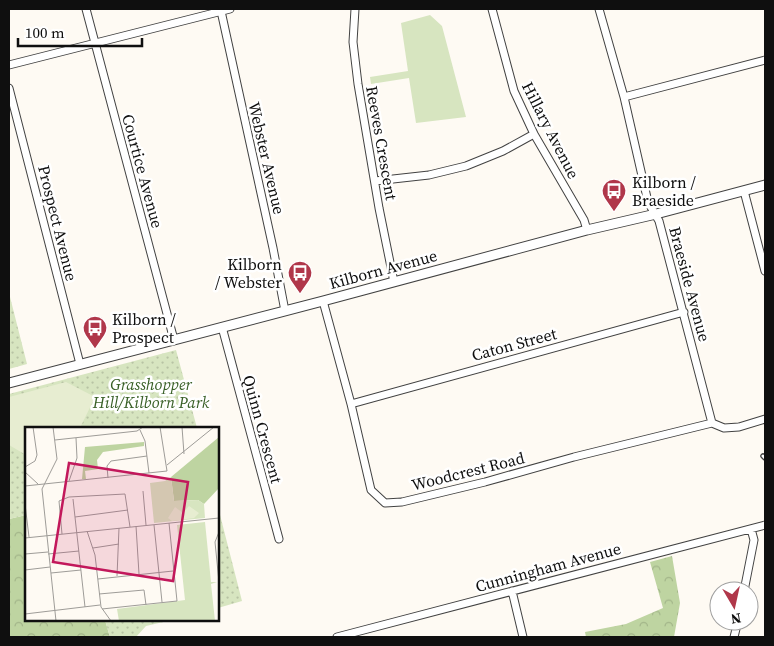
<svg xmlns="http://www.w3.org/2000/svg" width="774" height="646" font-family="'Source Serif 4',serif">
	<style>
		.grass { fill: #d7e5c0 }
		.forest { fill: url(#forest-crowns) }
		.park { fill: url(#park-dots) }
		.pitch { fill: #e7edd1 }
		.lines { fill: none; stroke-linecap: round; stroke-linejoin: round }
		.service-casing { stroke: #424242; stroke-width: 5.5 }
		.minor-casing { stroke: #424242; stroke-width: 9 }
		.tertiary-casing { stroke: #424242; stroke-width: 11 }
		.service { stroke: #fff; stroke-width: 3 }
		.minor { stroke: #fff; stroke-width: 7 }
		.tertiary { stroke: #fff; stroke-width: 9 }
		.labels { text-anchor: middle; stroke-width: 5; stroke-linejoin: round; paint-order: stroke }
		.street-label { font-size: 16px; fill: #0f0f0f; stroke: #fff }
		.poi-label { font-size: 16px; fill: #0f0f0f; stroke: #fff; text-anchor: start }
		.park-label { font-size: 16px; font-style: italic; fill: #396027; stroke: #fff }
		.inset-road { fill: none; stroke: #9e9c98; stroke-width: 1 }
		.view { fill: #c2185b; fill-opacity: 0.15; stroke: #c2185b; stroke-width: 2.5 }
		.inset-edge { fill: none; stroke: #0f0f0f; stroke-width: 2.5 }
	</style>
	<defs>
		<pattern id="forest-crowns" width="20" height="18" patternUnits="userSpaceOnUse" patternTransform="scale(1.25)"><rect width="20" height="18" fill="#bed4a1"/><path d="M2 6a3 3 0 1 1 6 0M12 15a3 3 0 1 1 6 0" fill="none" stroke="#a2b589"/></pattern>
		<pattern id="park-dots" width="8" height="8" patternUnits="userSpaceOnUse" patternTransform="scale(1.25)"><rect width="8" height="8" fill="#d7e5c0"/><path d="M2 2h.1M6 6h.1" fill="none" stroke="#b7c3a4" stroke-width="1.8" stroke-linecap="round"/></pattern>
	</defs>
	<rect width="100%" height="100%" fill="#fefaf3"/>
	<!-- grass -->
	<path class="grass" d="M 430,15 L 442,26 L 466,117 L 416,123 L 409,78 L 371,84 L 370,77 L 408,71 L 401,23 Z"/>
	<!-- forest -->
	<path class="forest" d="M 26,515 L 26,620 L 105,620 L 110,637 L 9,637 L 9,519 Z
		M 672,556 L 680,603 L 674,637 L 586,637 L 585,632 L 626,624 L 663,608 L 650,562 Z"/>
	<!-- park -->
	<path class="park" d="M 9,293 L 27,364 L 9,369 Z
		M 176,350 L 197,428 L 26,428 L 26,515 L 9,519 L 9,394 Z
		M 218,507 L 242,601 L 218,608 Z
		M 105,620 L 172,620 L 146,626 L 136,637 L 110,637 Z"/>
	<!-- pitch -->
	<path class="pitch" d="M 66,382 L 95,397 L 80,428 L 26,428 L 26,455 L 9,445 L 9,397 Z"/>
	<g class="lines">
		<defs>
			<path id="service" d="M 763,456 L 765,458"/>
			<path id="minor" d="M 86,9 L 174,340
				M 355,9 L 353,42 L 358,84 L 379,208 L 394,282
				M 492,9 L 514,91 L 534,134 L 584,220 L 587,230
				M 599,9 L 624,97 L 648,202 L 659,221 L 712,423
				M 221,11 L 273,248 L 285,311
				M 9,65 L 230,9
				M 9,88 L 80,364
				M 624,97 L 765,60
				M 375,181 L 429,175 L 466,166 L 503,151 L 534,134
				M 744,191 L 765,271
				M 323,301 L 351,404 L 371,490 L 385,503 L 402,502 L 485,482 L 574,457 L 712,423 L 724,428 L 739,427 L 765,419
				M 222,327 L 279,539
				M 351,404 L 684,312
				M 512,591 L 523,637
				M 744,591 L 754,540 L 751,529
				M 337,637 L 765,525
				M 734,637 L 738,621"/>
			<path id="tertiary" d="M 9,383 L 323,301 L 587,230 L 656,214 L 765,185"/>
		</defs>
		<!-- service casing -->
		<use href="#service" class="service-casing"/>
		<!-- minor casing -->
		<use href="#minor" class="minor-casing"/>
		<!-- tertiary casing -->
		<use href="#tertiary" class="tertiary-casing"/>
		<!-- service -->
		<use href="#service" class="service"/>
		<!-- minor -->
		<use href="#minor" class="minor"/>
		<!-- tertiary -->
		<use href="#tertiary" class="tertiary"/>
	</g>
	<!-- icons -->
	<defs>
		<symbol id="bus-pin" viewBox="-11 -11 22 30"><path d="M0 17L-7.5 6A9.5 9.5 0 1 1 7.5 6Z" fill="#b0374a" stroke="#fff"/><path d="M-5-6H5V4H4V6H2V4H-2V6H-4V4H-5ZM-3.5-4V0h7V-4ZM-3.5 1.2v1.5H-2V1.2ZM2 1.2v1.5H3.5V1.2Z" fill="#fff"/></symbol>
	</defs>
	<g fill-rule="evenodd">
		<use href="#bus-pin" x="600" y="177" width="28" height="38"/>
		<use href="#bus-pin" x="286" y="259" width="28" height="38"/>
		<use href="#bus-pin" x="81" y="314" width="28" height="38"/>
	</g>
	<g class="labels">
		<!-- street labels -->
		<g class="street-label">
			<text transform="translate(551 130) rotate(63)" y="6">Hillary Avenue</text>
			<text transform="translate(382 143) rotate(80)" y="6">Reeves Crescent</text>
			<text transform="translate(267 158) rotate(77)" y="6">Webster Avenue</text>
			<text transform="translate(143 171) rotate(75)" y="6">Courtice Avenue</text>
			<text transform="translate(58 223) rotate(76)" y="6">Prospect Avenue</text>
			<text transform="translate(383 269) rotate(-15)" y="6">Kilborn Avenue</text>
			<text transform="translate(690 284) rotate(75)" y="6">Braeside Avenue</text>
			<text transform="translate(514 344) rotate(-15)" y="6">Caton Street</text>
			<text transform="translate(263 429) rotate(75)" y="6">Quinn Crescent</text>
			<text transform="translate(468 471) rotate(-14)" y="6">Woodcrest Road</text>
			<text transform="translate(548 567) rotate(-15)" y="6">Cunningham Avenue</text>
		</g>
		<!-- poi labels -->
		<g class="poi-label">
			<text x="632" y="188">Kilborn /<tspan x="632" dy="18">Braeside</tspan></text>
			<text x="282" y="270" text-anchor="end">Kilborn<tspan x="282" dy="18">/ Webster</tspan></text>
			<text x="112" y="325">Kilborn /<tspan x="112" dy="18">Prospect</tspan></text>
		</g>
		<!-- park labels -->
		<g class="park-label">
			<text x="151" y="390">Grasshopper<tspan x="151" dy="18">Hill/Kilborn Park</tspan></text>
		</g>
	</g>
	<!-- overview -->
	<g transform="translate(25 427)">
		<rect width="194" height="194" fill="#fefaf3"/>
		<path d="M 194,10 L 194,61 L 179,77 L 173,73 L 149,74 L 146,50 ZM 119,15 L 119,19 L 78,25 L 72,33 L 73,42 L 60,44 L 61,52 L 57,52 L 60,20 Z" fill="#bed4a1"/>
		<path d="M 146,50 L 149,74 L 173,73 L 179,77 L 180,91 L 129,96 L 125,56 L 140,54 ZM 180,95 L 186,155 L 192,155 L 186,157 L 190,194 L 94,194 L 92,182 L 160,173 L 152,98 Z" fill="#d7e5c0"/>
		<path d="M 164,79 L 174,86 L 169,91 L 147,94 L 143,91 L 150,80 L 158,86 Z" fill="#e7edd1"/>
		<path class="inset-road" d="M 28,0 L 32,32 L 17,62 L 31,194M 157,0 L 159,27M 115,3 L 120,14 L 124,46M 30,13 L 112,4 L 118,0M 142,38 L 189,0M 0,40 L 10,34 L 12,28 L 8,0M 0,45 L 13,57M 83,51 L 82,39 L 86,34 L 122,29M 44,54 L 52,31 L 51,11M 0,59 L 142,44 L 135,0M 118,64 L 121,98M 48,72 L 60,180M 0,77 L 4,110M 50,90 L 103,83M 129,98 L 137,175M 111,99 L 114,147M 62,104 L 70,128 L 76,180 L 86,194M 194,105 L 190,115 L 194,155M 37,107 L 34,74 L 44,70 L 100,67 L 105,100M 0,111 L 194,91M 68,121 L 94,117M 0,127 L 23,125M 23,127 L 54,124M 0,143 L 25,140M 26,146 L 56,143M 92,149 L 94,101M 73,152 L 148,144M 74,167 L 119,163 L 121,178M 77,182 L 152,174 L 144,96M 0,187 L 75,178"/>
		<path class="view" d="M 44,36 L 163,55 L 148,154 L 28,135 Z"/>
		<rect width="194" height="194" class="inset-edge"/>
	</g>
	<!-- border -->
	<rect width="774" height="646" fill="none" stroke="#0f0f0f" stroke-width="20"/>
	<!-- north arrow -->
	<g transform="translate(734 606) rotate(171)"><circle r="24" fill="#ffffff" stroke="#9f9f9f"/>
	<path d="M0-4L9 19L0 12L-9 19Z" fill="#b0374a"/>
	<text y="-8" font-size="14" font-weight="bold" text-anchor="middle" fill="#0f0f0f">N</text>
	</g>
	<!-- scale -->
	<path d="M18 38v8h124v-8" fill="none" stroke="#0f0f0f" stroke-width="2.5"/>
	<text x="25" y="38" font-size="15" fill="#0f0f0f" stroke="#ffffff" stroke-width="4" paint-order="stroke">100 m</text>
</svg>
